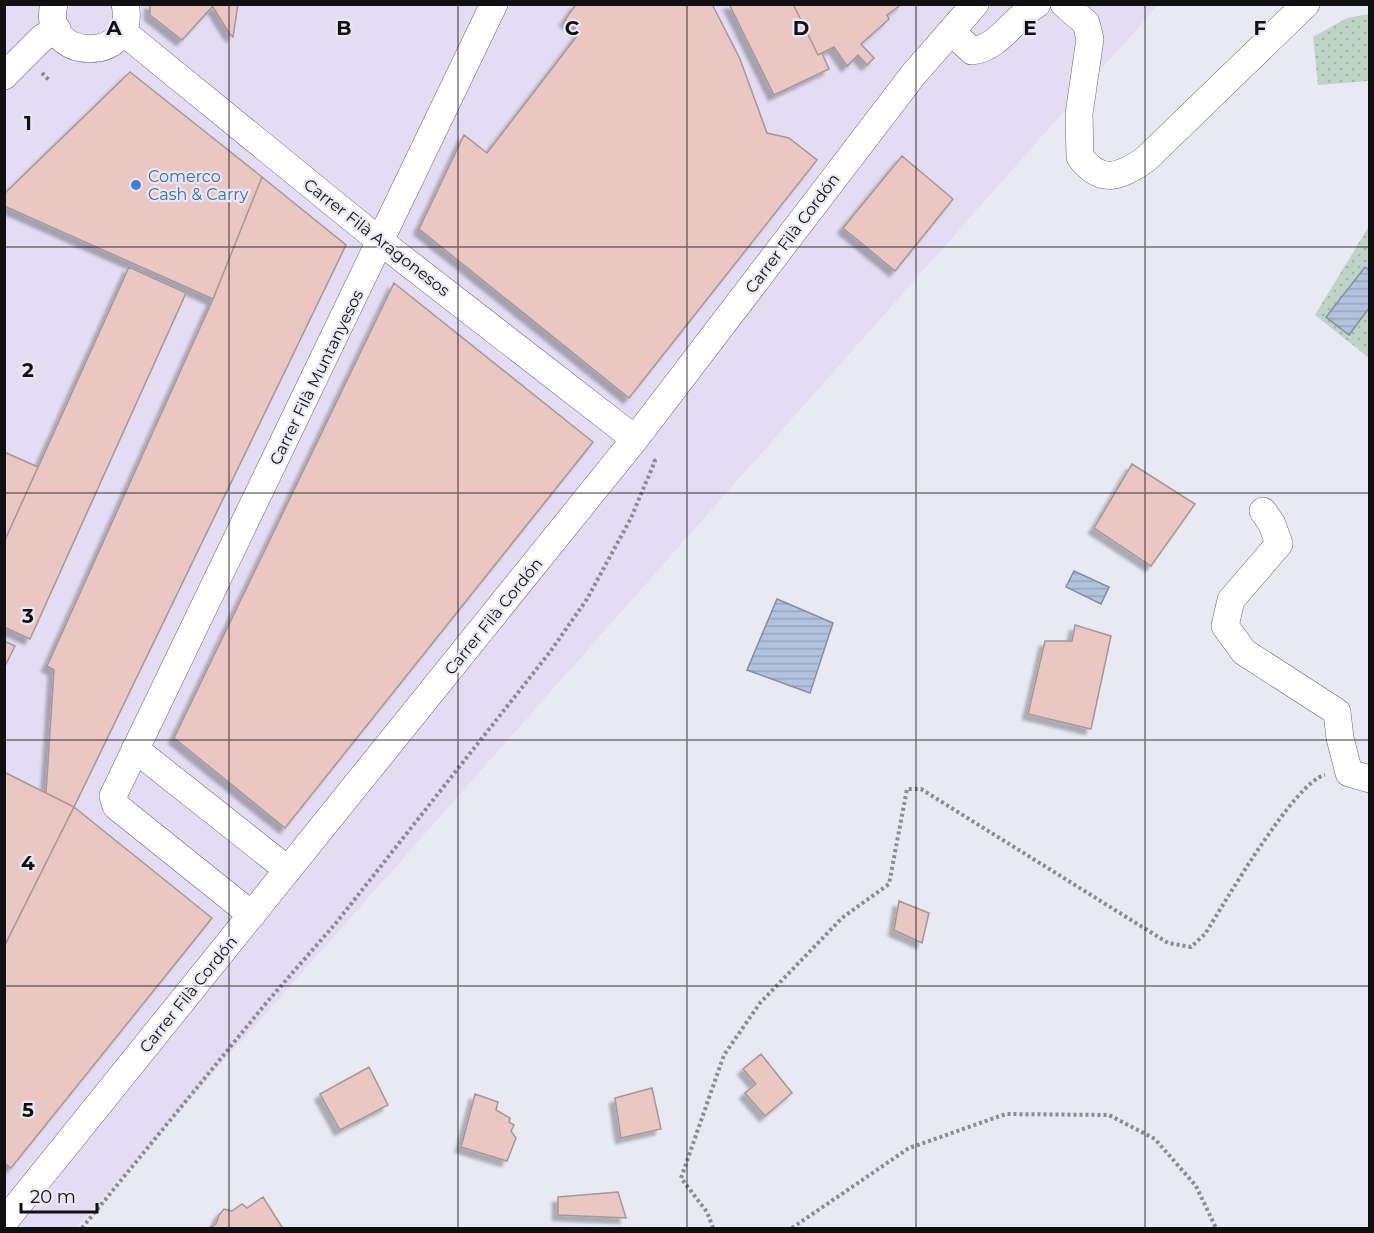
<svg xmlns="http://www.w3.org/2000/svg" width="1374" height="1233" font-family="Montserrat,sans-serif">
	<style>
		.industrial { fill: #e3dcf2 }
		.grass { fill: url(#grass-dots) }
		.water { fill: url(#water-rules); stroke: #828da0; stroke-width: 1.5 }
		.building { fill: #ebc7c4; stroke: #a49796; stroke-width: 1.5; filter: url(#shadow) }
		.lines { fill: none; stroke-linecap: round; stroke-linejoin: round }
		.minor-casing { stroke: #666670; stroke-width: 28 }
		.path { stroke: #8a8a92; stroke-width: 4; stroke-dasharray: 3 3; stroke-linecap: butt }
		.minor { stroke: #fff; stroke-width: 27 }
		.grid { fill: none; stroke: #101013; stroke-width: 1.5; stroke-opacity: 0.55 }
		.shop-dot { fill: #3f7fe0; stroke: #e9e9f4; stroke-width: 2 }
		.labels { text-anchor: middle; stroke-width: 4.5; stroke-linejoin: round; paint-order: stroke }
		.shop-label { font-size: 16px; fill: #366cbe; stroke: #e9e9f4; text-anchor: start }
		.street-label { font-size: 16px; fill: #101013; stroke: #e9e9f4 }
		.grid-label { font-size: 20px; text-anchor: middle; font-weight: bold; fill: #101013; stroke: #e9e9f4; stroke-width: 4.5; stroke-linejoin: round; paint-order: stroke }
	</style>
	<defs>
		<pattern id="grass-dots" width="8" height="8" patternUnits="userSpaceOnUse" patternTransform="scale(1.5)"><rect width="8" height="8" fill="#bed4c7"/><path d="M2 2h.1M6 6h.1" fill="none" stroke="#a2b5aa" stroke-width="1.8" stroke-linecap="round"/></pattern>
		<pattern id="water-rules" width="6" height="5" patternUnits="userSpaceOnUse" patternTransform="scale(1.5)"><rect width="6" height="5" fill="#b3c3dd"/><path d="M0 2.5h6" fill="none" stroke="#99a6bd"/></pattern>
		<filter id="shadow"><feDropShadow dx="-5.5" dy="5.5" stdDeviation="1.5" flood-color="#0004"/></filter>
	</defs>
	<rect width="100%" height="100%" fill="#e9e9f4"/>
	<!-- industrial -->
	<path class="industrial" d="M 5,5 L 1158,5 L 76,1228 L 5,1228 Z"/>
	<!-- grass -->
	<path class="grass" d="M 1369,14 L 1369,81 L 1318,85 L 1313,37 L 1347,18 Z
		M 1369,226 L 1369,358 L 1315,315 Z"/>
	<!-- water -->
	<path class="water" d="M 1365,267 L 1369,270 L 1369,308 L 1349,335 L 1326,317 Z
		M 1074,571 L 1109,587 L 1101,604 L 1066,587 Z
		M 777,599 L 833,623 L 810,693 L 747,670 Z"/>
	<!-- building -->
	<path class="building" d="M 150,4 L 211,4 L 212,7 L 182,40 L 150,15 Z
		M 211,4 L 238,4 L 233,37 L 229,33 Z
		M 576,4 L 712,4 L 740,59 L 767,133 L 789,138 L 817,160 L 629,398 L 419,229 L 464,135 L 487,153 L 580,32 L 565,20 Z
		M 729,4 L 793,4 L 818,55 L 822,53 L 829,69 L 774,95 Z
		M 793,4 L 902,4 L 887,15 L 889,19 L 861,44 L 874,58 L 867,65 L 858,55 L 847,66 L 834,47 L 818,55 Z
		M 130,72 L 262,177 L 213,299 L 4,206 L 4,194 Z
		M 902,156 L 953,199 L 895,271 L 843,228 Z
		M 262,177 L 346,245 L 74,807 L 46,793 L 54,670 L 47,666 L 213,299 Z
		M 129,267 L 186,293 L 30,639 L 4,627 L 4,542 Z
		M 394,283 L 593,442 L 285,828 L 174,738 Z
		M 4,452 L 38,467 L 4,542 Z
		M 1132,464 L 1195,504 L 1151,566 L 1094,528 Z
		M 1075,625 L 1111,636 L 1091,729 L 1028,714 L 1045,641 L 1072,641 Z
		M 4,641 L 15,646 L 4,668 Z
		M 4,772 L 74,807 L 4,947 Z
		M 74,807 L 212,918 L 11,1168 L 4,1163 L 4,947 Z
		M 899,901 L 929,913 L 922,943 L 894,930 Z
		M 761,1054 L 792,1093 L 765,1116 L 745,1093 L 756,1084 L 743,1069 Z
		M 369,1067 L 388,1105 L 340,1130 L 320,1094 Z
		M 652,1088 L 661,1129 L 621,1138 L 615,1098 Z
		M 475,1094 L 498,1102 L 496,1110 L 510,1118 L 509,1122 L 514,1125 L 511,1131 L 516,1138 L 507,1161 L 461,1147 Z
		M 618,1192 L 626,1218 L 558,1215 L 558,1197 Z
		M 263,1197 L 282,1227 L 280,1228 L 209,1228 L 216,1224 L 219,1215 L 224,1209 L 232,1211 L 242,1204 L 247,1208 Z"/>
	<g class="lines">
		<defs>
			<path id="minor" d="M 54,4 C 39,62 139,65 125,4
				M 1064,4 L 1086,23 L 1090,39 L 1079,114 L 1080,157 C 1102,186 1121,176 1146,159 L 1306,4
				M 122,31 L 381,242 L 635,439
				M 951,31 L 972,51 C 999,48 1014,18 1037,4
				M 4,76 L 42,38 L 57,29
				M 1263,511 L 1272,524 L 1279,544 L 1231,600 L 1225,626 L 1244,652 L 1337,712 L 1340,738 L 1349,773 L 1370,779
				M 135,749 L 288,870
				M 252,915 L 116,806 L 113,796 L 494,4
				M 4,1222 L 635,439 L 913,75 L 975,4"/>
		</defs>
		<!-- minor casing -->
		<use href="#minor" class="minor-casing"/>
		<!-- path -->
		<path class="path" d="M 42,73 L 49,80
			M 82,1228 L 267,1002 L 336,923 L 550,652 L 587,599 L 631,518 L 655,461 L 652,458
			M 713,1228 L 707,1212 L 681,1178 L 724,1055 L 760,1003 L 842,918 L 889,884 L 907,789 L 921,789 L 1168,943 L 1191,947 L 1205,934 C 1224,904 1295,781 1325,775
			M 792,1228 L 909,1148 L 1006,1114 L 1109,1115 L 1155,1139 L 1196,1186 L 1216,1228"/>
		<!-- minor -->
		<use href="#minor" class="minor"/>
	</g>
	<!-- grid -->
	<path class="grid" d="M 229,4 L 229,1228M 458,4 L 458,1228M 687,4 L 687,1228M 916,4 L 916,1228M 1145,4 L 1145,1228M 4,247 L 1370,247M 4,493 L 1370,493M 4,740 L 1370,740M 4,986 L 1370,986"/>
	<!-- markers -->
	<circle class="shop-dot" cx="136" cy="185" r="6"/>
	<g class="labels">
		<!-- shop labels -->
		<g class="shop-label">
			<text x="148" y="182">Comerco<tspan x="148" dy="18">Cash &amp; Carry</tspan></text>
		</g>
		<!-- street labels -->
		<g class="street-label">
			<text transform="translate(792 233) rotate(-53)" y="6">Carrer Filà Cordón</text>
			<text transform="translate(377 237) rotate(38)" y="6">Carrer Filà Aragonesos</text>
			<text transform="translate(316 377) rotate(-64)" y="6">Carrer Filà Muntanyesos</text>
			<text transform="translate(493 616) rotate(-51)" y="6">Carrer Filà Cordón</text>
			<text transform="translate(188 994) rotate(-51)" y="6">Carrer Filà Cordón</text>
		</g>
	</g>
	<g class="grid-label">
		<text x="114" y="35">A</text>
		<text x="344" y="35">B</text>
		<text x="572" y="35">C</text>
		<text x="801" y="35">D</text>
		<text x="1030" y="35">E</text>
		<text x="1260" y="35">F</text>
		<text x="28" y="130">1</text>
		<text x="28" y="377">2</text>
		<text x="28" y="623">3</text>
		<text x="28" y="870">4</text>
		<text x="28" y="1117">5</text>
	</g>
	<!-- border -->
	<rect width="1374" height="1233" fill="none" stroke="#101013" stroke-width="12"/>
	<!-- scale -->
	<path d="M21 1203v9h76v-9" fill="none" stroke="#101013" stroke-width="3"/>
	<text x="30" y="1203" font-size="18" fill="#101013" stroke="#e9e9f4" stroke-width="4.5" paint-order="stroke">20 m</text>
</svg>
